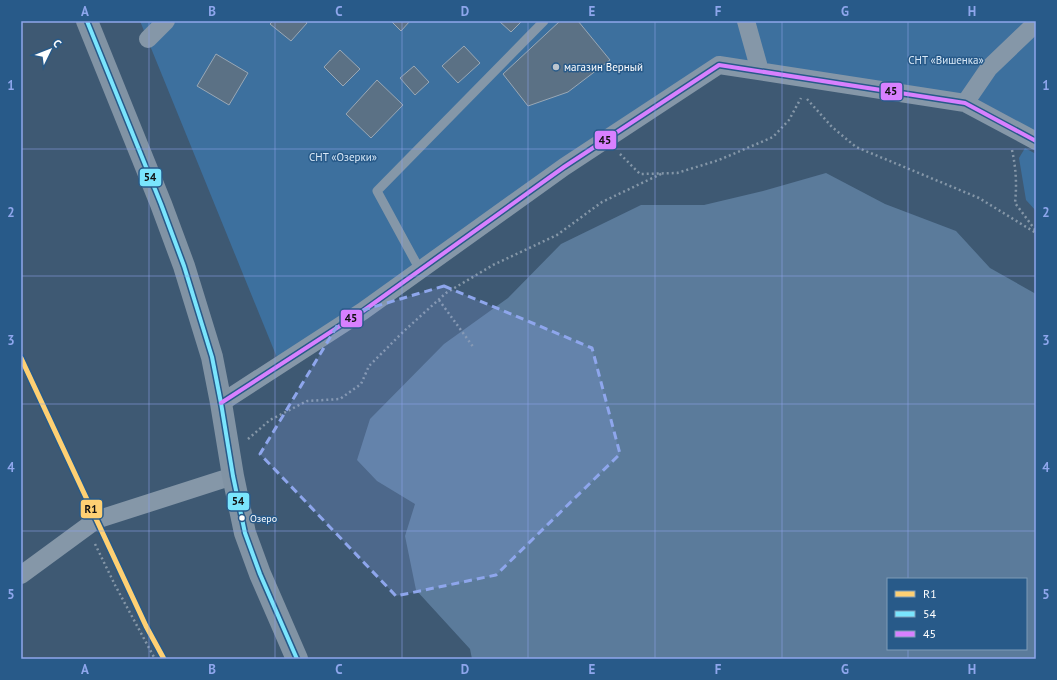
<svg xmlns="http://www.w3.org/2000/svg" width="1057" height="680" font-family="'PT Sans',sans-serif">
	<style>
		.green { fill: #3d709e }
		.water { fill: #5b7b9b; fill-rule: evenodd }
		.building { fill: #5b7185; stroke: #99a8b6 }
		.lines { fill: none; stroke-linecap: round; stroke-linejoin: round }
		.path { stroke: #8597a8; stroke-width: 2.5; stroke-dasharray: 2 3; stroke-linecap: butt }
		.lane { stroke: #8597a8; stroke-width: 9 }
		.street { stroke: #8597a8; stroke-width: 18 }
		.secondary { stroke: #8193a4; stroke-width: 22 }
		.bus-1-casing { stroke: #285a89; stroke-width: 7 }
		.bus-2-casing { stroke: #285a89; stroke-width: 7 }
		.bus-1 { stroke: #7ae5fd; stroke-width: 4 }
		.bus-2 { stroke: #d880ff; stroke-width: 4 }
		.rail-1-casing { stroke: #285a89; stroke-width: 8 }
		.rail-1 { stroke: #fed073; stroke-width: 5 }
		.marked { fill: #8ea6ec; fill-opacity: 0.2; stroke: #8ea6ec; stroke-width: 3; stroke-dasharray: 8 5; stroke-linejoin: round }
		.grid { fill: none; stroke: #8ea6ec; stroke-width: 1; stroke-opacity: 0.55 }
		.poi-dot { fill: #bbc5ce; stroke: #285a89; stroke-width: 1.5 }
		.bus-dot { fill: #fff; stroke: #285a89; stroke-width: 1.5 }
		.labels { text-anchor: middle; stroke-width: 3; stroke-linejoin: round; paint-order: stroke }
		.bus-label { font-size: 10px; fill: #fff; stroke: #285a89; text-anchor: start }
		.park-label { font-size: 11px; fill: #d9e9f7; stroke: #285a89 }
		.poi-label { font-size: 11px; fill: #fff; stroke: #285a89; text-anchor: start }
		.line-badge { stroke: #285a89; stroke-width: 1.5 }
		.pale-badge-label { font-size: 11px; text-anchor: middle; font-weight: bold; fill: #111 }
		.neatline { fill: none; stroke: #8ea6ec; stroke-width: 1.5 }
		.grid-label { font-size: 13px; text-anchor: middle; font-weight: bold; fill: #8ea6ec }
	</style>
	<rect width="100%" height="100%" fill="#3e5973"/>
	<!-- green -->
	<path class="green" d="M 140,21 L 1036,21 L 1036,141 L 965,103 L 719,65 L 280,365 Z
		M 1025,148 L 1036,154 L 1036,211 L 1026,200 L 1019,158 Z"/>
	<!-- water -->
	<path class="water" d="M 826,173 L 885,204 L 956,231 L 990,268 L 1036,294 L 1036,659 L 472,659 L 470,649 L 416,590 L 405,536 L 415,504 L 377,481 L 357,460 L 370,419 L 444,344 L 508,298 L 561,244 L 641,205 L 704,205 L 763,191 ZM 888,579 L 1026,579 L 1026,649 L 888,649 Z"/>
	<!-- building -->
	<path class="building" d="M 273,21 L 305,21 L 307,23 L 291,41 L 270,24 Z
		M 391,21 L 410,21 L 401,31 Z
		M 499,21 L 522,21 L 511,32 Z
		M 560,21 L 578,21 L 610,60 L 568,92 L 528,106 L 503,74 Z
		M 464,46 L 480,63 L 458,83 L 442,66 Z
		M 340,50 L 360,69 L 343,86 L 324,67 Z
		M 216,54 L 248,73 L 229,105 L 197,86 Z
		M 414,66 L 429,82 L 415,95 L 400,78 Z
		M 377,80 L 403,105 L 371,138 L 346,114 Z"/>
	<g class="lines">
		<!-- path -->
		<path class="path" d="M 807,99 L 832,127 L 856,147 L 979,198 L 1036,233
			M 1012,150 C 1016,168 1017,185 1015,203 L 1036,231
			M 620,154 L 640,174 L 677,173 L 719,160 L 773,137 L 789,120 L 801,98
			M 439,300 L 474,348
			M 248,439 L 270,420 L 307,401 L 340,399 L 361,384 L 369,366 L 404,331 L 446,293 L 493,265 L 557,235 L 602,202 L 663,173
			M 95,544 L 115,585 L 155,659"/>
		<!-- lane -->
		<path class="lane" d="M 420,270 L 377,191 L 544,21"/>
		<!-- street -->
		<path class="street" d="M 746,21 L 760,71
			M 148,39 L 166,21
			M 965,103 L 989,68 L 1036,23
			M 221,403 L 363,311 L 564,167 L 719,65 L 965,103 L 1036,141
			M 21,575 L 96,520 L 233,476"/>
		<!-- secondary -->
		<path class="secondary" d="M 87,21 L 161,204 L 184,266 L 212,357 L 221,403 L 233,476 L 245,533 L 260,574 L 297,659"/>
		<defs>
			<path id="bus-1" d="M 87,21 L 161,204 L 184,266 L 212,357 L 221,403 L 233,476 L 245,533 L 260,574 L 297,659"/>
			<path id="bus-2" d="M 221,403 L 363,311 L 564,167 L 719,65 L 965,103 L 1036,141"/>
		</defs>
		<!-- bus-1 casing -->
		<use href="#bus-1" class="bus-1-casing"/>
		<!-- bus-2 casing -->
		<use href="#bus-2" class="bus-2-casing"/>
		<!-- bus-1 -->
		<use href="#bus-1" class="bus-1"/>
		<!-- bus-2 -->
		<use href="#bus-2" class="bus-2"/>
		<defs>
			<path id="rail-1" d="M 21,358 L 146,626 L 164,659"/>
		</defs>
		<!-- rail-1 casing -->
		<use href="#rail-1" class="rail-1-casing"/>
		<!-- rail-1 -->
		<use href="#rail-1" class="rail-1"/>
	</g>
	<!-- marked area -->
	<path class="marked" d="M 444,286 L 592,348 L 620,454 L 496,575 L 396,596 L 260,454 L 343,316 Z"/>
	<!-- grid -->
	<path class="grid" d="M 149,21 L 149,659M 275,21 L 275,659M 402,21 L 402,659M 528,21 L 528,659M 655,21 L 655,659M 782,21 L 782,659M 908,21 L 908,579M 21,149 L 1036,149M 21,276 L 1036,276M 21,404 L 1036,404M 21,531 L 1036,531M 908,649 L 908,659"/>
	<!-- markers -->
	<circle class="poi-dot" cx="556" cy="67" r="4"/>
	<circle class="bus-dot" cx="242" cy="518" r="3.5"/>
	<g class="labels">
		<!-- bus labels -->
		<g class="bus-label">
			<text x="250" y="522">Озеро</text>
		</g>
		<!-- park labels -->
		<g class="park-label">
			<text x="946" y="64">СНТ «Вишенка»</text>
			<text x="343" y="161">СНТ «Озерки»</text>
		</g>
		<!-- poi labels -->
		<g class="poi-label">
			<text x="564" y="71">магазин Верный</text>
		</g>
	</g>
	<g class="line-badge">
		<rect x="880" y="82" width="23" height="19" rx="4" fill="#d880ff"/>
		<rect x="594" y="130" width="23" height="20" rx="4" fill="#d880ff"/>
		<rect x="139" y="168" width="23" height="19" rx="4" fill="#7ae5fd"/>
		<rect x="340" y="309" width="23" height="19" rx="4" fill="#d880ff"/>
		<rect x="227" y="492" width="23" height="19" rx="4" fill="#7ae5fd"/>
		<rect x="80" y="499" width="23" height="20" rx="4" fill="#fed073"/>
	</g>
	<g class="pale-badge-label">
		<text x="891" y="95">45</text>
		<text x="605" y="144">45</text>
		<text x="150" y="181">54</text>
		<text x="351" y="322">45</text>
		<text x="238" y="505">54</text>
		<text x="91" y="513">R1</text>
	</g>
	<!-- border -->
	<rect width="1057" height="680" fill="none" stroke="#285a89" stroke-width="44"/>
	<!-- legend -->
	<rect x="887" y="578" width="140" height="72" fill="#285a89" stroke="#7e9cb8"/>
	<rect x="895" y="591" width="20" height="6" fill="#fed073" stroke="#7e9cb8"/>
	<text x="923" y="598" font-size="12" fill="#ffffff">R1</text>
	<rect x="895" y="611" width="20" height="6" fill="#7ae5fd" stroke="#7e9cb8"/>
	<text x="923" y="618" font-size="12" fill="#ffffff">54</text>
	<rect x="895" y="631" width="20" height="6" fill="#d880ff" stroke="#7e9cb8"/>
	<text x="923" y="638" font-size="12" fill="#ffffff">45</text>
	<!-- north arrow -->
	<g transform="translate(50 50) rotate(47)" stroke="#285a89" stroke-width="3" paint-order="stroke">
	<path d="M0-3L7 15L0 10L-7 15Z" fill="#ffffff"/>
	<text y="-6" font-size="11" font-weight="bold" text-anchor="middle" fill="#ffffff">С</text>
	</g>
	<rect x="22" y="22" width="1013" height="636" class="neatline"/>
	<g class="grid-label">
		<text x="85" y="16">A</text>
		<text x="212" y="16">B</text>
		<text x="339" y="16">C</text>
		<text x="465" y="16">D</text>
		<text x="592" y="16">E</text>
		<text x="718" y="16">F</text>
		<text x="845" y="16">G</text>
		<text x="972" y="16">H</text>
		<text x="11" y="90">1</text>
		<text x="1046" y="90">1</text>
		<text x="11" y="217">2</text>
		<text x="1046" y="217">2</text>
		<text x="11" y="345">3</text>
		<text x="1046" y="345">3</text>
		<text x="11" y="472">4</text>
		<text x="1046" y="472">4</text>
		<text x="11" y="599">5</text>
		<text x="1046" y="599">5</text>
		<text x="85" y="674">A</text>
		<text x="212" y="674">B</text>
		<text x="339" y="674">C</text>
		<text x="465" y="674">D</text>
		<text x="592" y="674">E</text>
		<text x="718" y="674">F</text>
		<text x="845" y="674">G</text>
		<text x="972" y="674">H</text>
	</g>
</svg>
